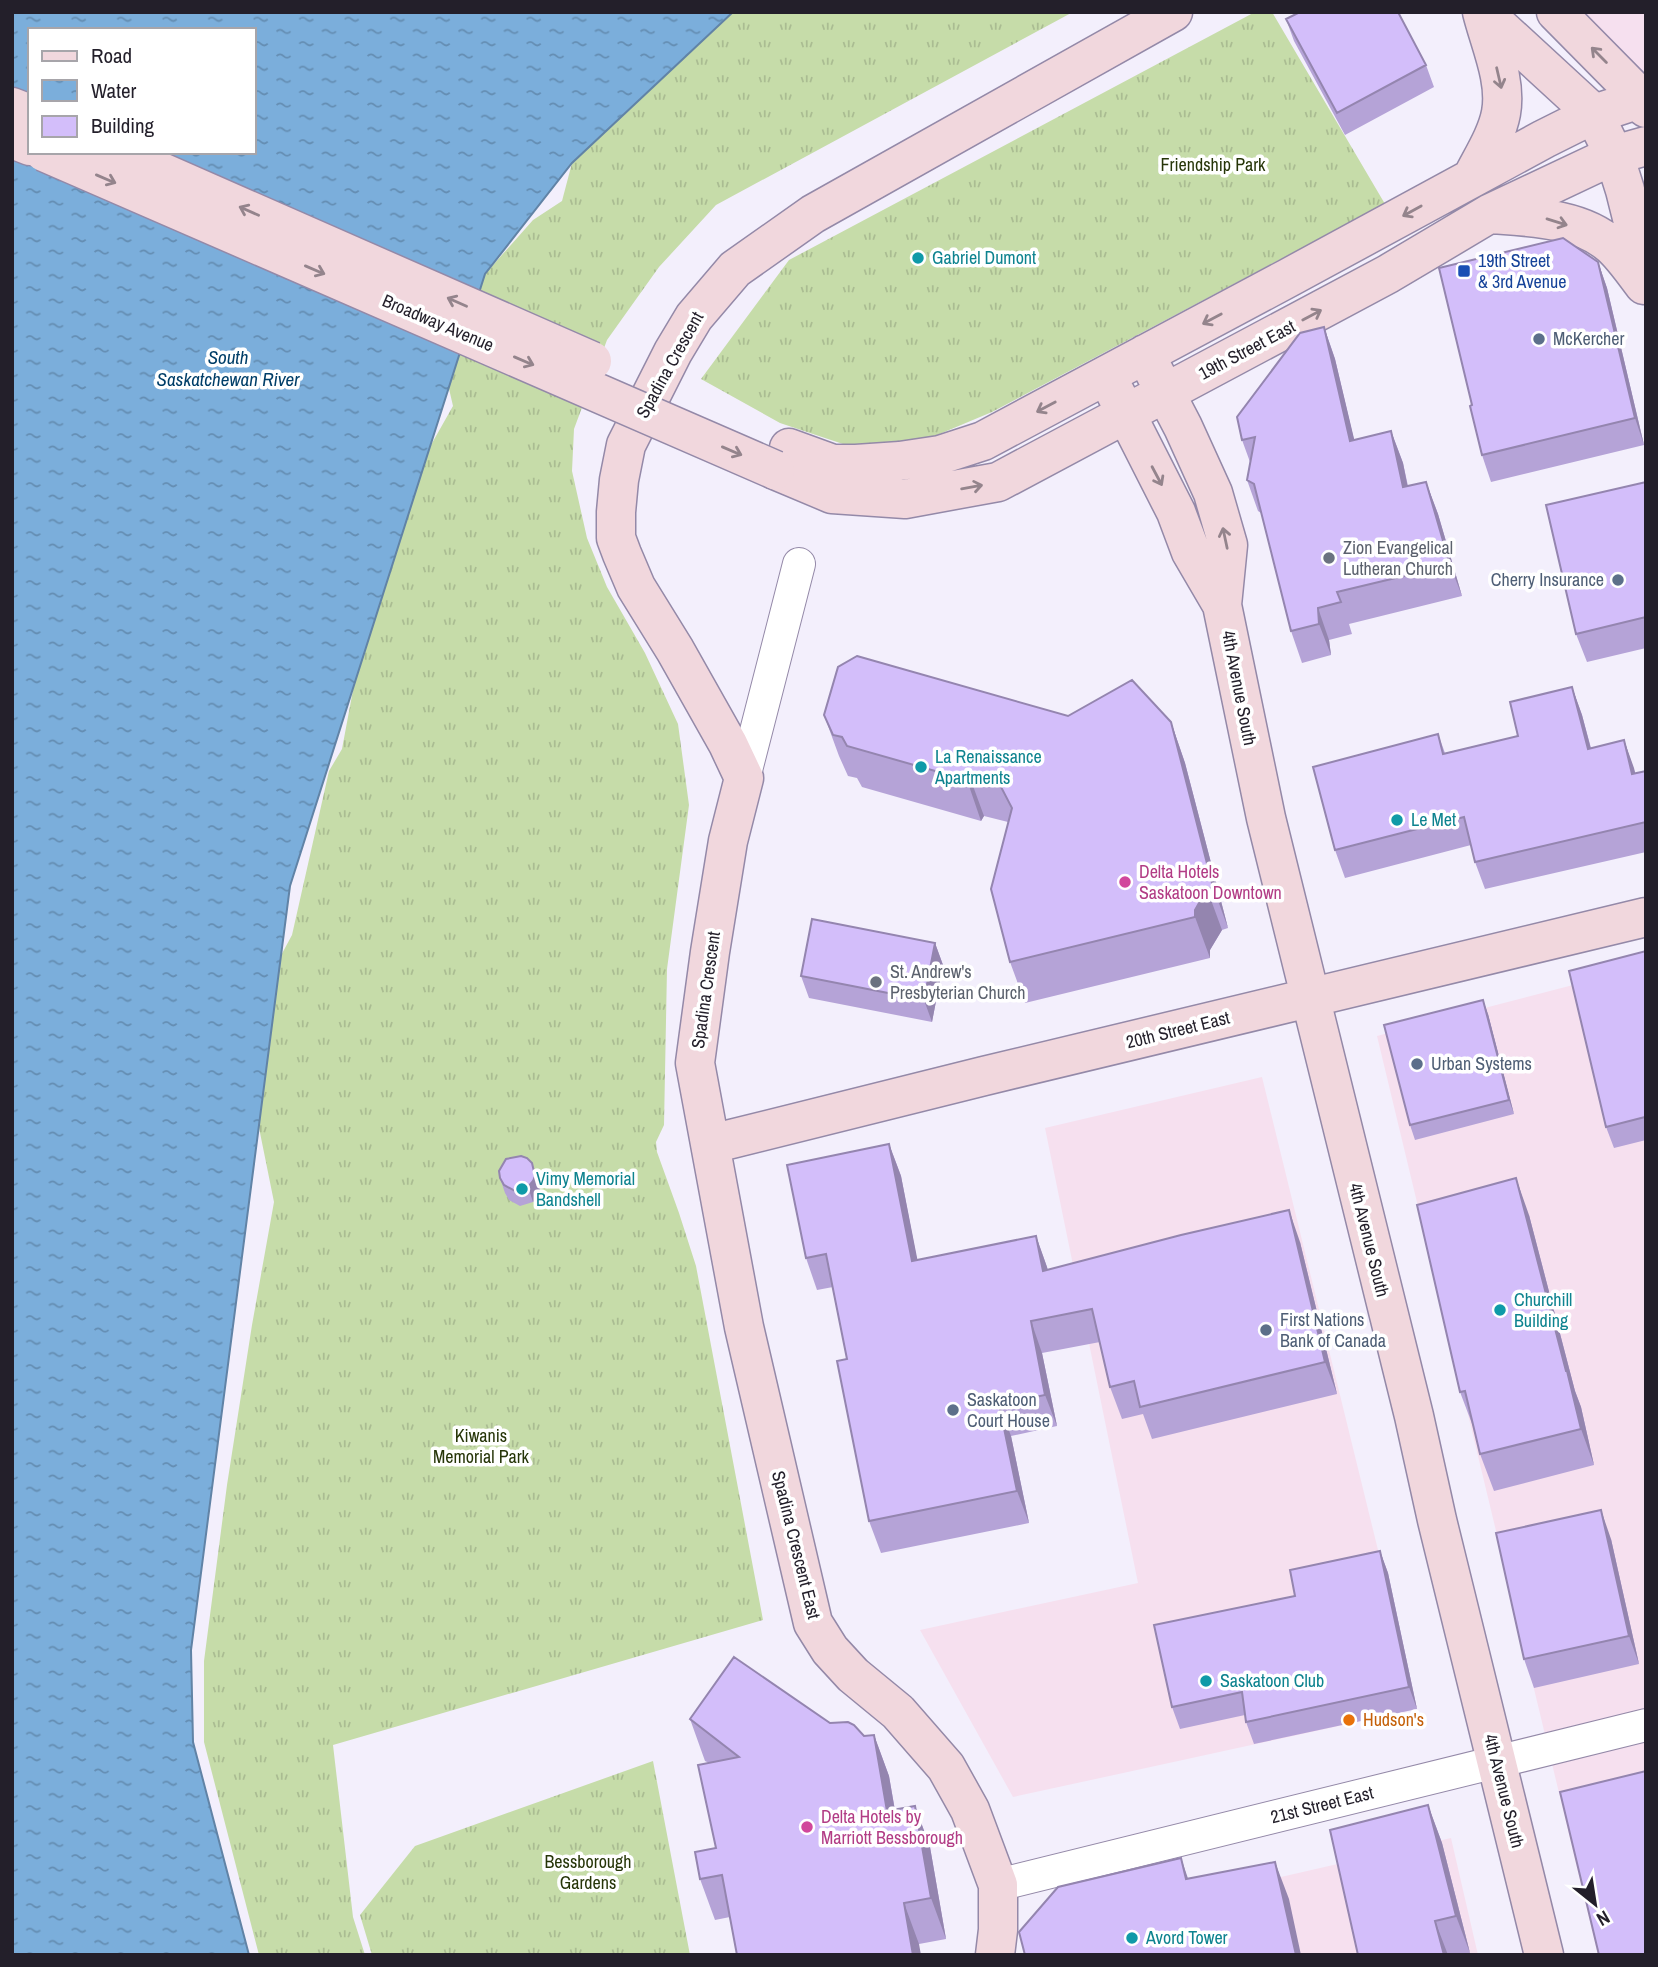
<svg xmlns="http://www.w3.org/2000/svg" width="1658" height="1967" font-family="'Archivo Narrow',sans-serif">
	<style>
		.commercial { fill: #f6e0ef }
		.grass { fill: url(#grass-tufts) }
		.water { fill: url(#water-ripples); stroke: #6183a6; stroke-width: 2; fill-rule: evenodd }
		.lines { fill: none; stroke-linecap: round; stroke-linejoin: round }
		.street-casing { stroke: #9489a8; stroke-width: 34 }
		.secondary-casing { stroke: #9489a8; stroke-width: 41 }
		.street { stroke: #fff; stroke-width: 32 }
		.secondary { stroke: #f1d7dd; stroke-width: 38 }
		.secondary-bridge-casing { stroke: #9489a8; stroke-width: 41; stroke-linecap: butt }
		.secondary-bridge { stroke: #f1d7dd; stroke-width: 38 }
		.wall { fill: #b5a3d7 }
		.shaded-wall { fill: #9485af }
		.building { fill: #d3befa; stroke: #9485af; stroke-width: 2 }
		.oneway { stroke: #94848c }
		.culture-dot { fill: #0f9aa8; stroke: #fff; stroke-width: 2.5 }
		.transit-dot { fill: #1a4fb4; stroke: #fff; stroke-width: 2.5 }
		.service-dot { fill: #5c6f8a; stroke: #fff; stroke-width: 2.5 }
		.worship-dot { fill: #6b7280; stroke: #fff; stroke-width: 2.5 }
		.hotel-dot { fill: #d1479c; stroke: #fff; stroke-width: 2.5 }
		.food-dot { fill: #e8710a; stroke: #fff; stroke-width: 2.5 }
		.labels { text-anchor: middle; stroke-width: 7; stroke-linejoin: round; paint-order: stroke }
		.park-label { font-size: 18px; fill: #263508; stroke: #fff }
		.culture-label { font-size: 18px; fill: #0d838f; stroke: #fff; text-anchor: start }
		.transit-label { font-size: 18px; fill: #164399; stroke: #fff; text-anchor: start }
		.street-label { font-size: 18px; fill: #231f2a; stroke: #fff }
		.service-label { font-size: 18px; fill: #4e5e75; stroke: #fff; text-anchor: start }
		.worship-label { font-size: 18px; fill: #5b616d; stroke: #fff; text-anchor: start }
		.hotel-label { font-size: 18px; fill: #b23c85; stroke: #fff; text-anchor: start }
		.food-label { font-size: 18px; fill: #c56008; stroke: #fff; text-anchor: start }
		.water-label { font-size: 19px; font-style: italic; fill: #003e68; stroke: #fff }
	</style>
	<defs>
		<pattern id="grass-tufts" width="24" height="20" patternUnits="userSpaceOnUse" patternTransform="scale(1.75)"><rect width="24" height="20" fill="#c6dca9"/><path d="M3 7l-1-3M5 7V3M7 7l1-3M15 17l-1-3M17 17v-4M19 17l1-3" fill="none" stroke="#aabc92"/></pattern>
		<pattern id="water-ripples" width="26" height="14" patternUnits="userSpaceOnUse" patternTransform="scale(1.75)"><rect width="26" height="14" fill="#7baedb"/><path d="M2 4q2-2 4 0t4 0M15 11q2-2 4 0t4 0" fill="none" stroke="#648db2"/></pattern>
	</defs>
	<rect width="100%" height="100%" fill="#f3effc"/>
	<!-- commercial -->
	<path class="commercial" d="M 1556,12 L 1646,12 L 1646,97 Z
		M 1646,966 L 1646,1955 L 1598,1955 L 1377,1036 Z
		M 1262,1077 L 1417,1709 L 1013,1797 L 920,1630 L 1138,1583 L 1045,1128 Z
		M 1451,1838 L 1478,1955 L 1046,1955 L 1071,1925 Z"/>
	<!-- grass -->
	<path class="grass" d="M 728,12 L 1073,12 L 716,205 L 659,267 L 607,340 L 574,429 L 572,471 L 587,538 L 607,587 L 645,653 L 678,724 L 689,805 L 667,969 L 664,1125 L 656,1142 L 657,1152 L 679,1213 L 696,1266 L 763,1620 L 333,1745 L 353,1917 L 365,1955 L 259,1955 L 204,1742 L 204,1661 L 227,1485 L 252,1325 L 274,1202 L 255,1108 L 278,961 L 292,935 L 329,771 L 342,749 L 370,599 L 414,475 L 453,406 L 447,380 L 485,274 L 533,220 L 562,201 L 572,163 Z
		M 1255,12 L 1272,12 L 1385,204 L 992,412 L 918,443 L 858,449 L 780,423 L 701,379 L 789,260 Z
		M 653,1761 L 690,1955 L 372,1955 L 360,1915 L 415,1846 Z"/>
	<!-- water -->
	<path class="water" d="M 12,12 L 733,12 L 572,163 L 485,274 L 290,886 L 191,1650 L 193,1742 L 249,1955 L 12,1955 ZM 30,30 L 254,30 L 254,152 L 30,152 Z"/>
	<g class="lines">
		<defs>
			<path id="street" d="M 744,778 L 799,564
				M 998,1885 L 1646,1725"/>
			<path id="secondary" d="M 1483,12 L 1594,114 L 1614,155 L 1625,190 L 1646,274
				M 1556,12 L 1641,98 L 1646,108
				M 12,107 L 30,114
				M 12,139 L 30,146
				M 1472,178 C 1482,158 1497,135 1501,113 C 1507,80 1490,44 1482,12
				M 1491,214 C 1531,217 1581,218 1612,246 C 1624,257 1634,272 1644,285
				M 1145,354 L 1183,427 L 1213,493 L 1228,545 L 1222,605 L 1266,818 L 1414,1416 L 1437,1520 L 1544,1955
				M 1115,392 L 1176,512 L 1191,552 L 1222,605
				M 789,448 L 833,464 L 856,464 L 900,461 L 940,455 L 983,441 L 1288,278 L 1544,139 L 1594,114 L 1646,97
				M 775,470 L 832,494 L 905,499 L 998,482 L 1388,274 L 1489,214 L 1614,155 L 1646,146
				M 711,1144 L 984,1076 L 1646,917
				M 995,1955 L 998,1930 L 998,1885 L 970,1810 L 946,1767 L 898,1712 L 853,1675 L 830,1650 L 813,1623 L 744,1327 L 695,1063 L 710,952 L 728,841 L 744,778 L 728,744 L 675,650 L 636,587 L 622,554 L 616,538 L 616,512 L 619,480 L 626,445 L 673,352 L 694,317 L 735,269 L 813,214 L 1173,12"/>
		</defs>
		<!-- street casing -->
		<use href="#street" class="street-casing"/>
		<!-- secondary casing -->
		<use href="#secondary" class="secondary-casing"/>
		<!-- street -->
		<use href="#street" class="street"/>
		<!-- secondary -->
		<use href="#secondary" class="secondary"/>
		<defs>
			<path id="secondary-bridge" d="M 44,152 L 775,470
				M 116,152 L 592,361"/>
		</defs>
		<!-- secondary-bridge casing -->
		<use href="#secondary-bridge" class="secondary-bridge-casing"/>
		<!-- secondary-bridge -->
		<use href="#secondary-bridge" class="secondary-bridge"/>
	</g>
	<!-- wall -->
	<path class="wall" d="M 1286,19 L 1426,65 L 1434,87 L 1345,135 L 1294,41 Z
		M 1598,262 L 1607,288 L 1644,445 L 1491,482 L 1482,455 L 1472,405 Z
		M 1324,327 L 1335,359 L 1354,440 L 1391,431 L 1403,463 L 1408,486 L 1426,482 L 1438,514 L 1462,596 L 1349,624 L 1352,634 L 1329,640 L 1331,655 L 1302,663 L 1291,631 L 1261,513 L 1258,511 L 1247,480 L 1250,462 L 1242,440 Z
		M 1646,482 L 1646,648 L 1587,662 L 1576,634 Z
		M 1572,687 L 1582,715 L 1591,748 L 1624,740 L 1635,773 L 1646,771 L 1646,852 L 1485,889 L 1475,862 L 1471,845 L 1345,878 L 1335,850 L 1438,734 L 1445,753 L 1518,736 Z
		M 824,715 L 1068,716 L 1171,722 L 1185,763 L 1228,928 L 1222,930 L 1210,950 L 1210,958 L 1025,1003 L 1010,962 L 1008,822 L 984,816 L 981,821 L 862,787 L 857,778 L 848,776 L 839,756 Z
		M 935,943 L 943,965 L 932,1022 L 809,998 L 801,976 Z
		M 1646,951 L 1646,1140 L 1614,1148 L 1606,1127 Z
		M 1488,1014 L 1514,1114 L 1415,1140 L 1410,1125 Z
		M 889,1144 L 901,1176 L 917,1260 L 1036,1236 L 1048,1270 L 1300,1242 L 1337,1394 L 1152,1439 L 1143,1414 L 1122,1419 L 1110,1387 L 1100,1342 L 1042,1353 L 1057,1426 L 1011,1436 L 1029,1523 L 881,1553 L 869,1521 L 847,1359 L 833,1287 L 817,1290 L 806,1258 Z
		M 532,1163 L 537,1178 L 540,1190 L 539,1196 L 533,1202 L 520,1206 L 509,1200 L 505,1193 L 500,1178 Z
		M 1529,1215 L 1575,1391 L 1581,1407 L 1594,1465 L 1494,1491 L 1480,1454 L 1474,1429 L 1460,1392 Z
		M 1611,1539 L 1639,1664 L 1534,1688 L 1524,1659 Z
		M 1380,1551 L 1388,1573 L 1417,1709 L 1254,1744 L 1246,1722 L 1245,1715 L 1180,1729 L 1172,1707 L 1295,1596 Z
		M 690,1719 L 830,1723 L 864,1736 L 874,1735 L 889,1776 L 895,1810 L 915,1806 L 930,1847 L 946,1939 L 919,1944 L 730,1917 L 715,1920 L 700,1879 L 716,1848 L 709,1763 L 705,1761 Z
		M 1428,1805 L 1442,1843 L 1470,1953 L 1462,1955 L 1358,1955 Z"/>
	<!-- shaded-wall -->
	<path class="shaded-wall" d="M 1598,262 L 1607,288 L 1644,445 L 1635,418 Z
		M 1324,327 L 1335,359 L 1362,472 L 1350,441 Z
		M 1391,431 L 1403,463 L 1414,519 L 1403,487 Z
		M 1426,482 L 1438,514 L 1462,596 L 1450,565 Z
		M 1318,608 L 1329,640 L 1331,655 L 1319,624 Z
		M 1572,687 L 1582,715 L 1598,776 L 1588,749 Z
		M 1171,722 L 1185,763 L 1228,928 L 1213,887 Z
		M 1624,740 L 1634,768 L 1642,801 L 1632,774 Z
		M 969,775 L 984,816 L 981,821 L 967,780 Z
		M 1207,889 L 1222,930 L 1210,950 L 1210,958 L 1195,917 L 1195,910 Z
		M 935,943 L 943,965 L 932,1022 L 924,1000 Z
		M 1483,1000 L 1488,1014 L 1514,1114 L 1509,1100 Z
		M 889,1144 L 901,1176 L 924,1293 L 912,1261 Z
		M 532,1163 L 537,1178 L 540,1190 L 539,1196 L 533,1202 L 528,1187 Z
		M 1516,1178 L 1529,1215 L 1575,1391 L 1581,1407 L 1594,1465 L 1581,1429 Z
		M 1289,1210 L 1300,1242 L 1337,1394 L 1325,1362 Z
		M 1036,1236 L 1047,1267 L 1055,1303 L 1043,1271 Z
		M 1031,1321 L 1042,1353 L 1057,1426 L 1045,1395 Z
		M 999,1404 L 1011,1436 L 1029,1523 L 1017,1491 Z
		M 1601,1510 L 1611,1539 L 1639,1664 L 1629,1636 Z
		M 1380,1551 L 1388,1573 L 1417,1709 L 1409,1687 Z
		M 874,1735 L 889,1776 L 902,1852 L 887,1811 Z
		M 1428,1805 L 1442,1843 L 1470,1953 L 1456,1916 Z
		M 915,1806 L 930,1847 L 946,1939 L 931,1898 Z
		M 1181,1858 L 1194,1896 L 1186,1879 Z
		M 1275,1862 L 1289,1899 L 1301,1955 L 1296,1955 Z
		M 904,1903 L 919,1944 L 921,1955 L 913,1955 Z
		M 1435,1921 L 1448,1955 L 1444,1955 Z"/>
	<!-- building -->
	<path class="building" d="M 1300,12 L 1398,12 L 1426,65 L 1337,113 L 1286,19 Z
		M 1563,238 L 1598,262 L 1635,418 L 1482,455 L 1470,406 L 1472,405 L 1439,268 Z
		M 1324,327 L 1350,441 L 1391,431 L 1403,487 L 1426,482 L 1450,565 L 1337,592 L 1341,602 L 1318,608 L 1319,624 L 1291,631 L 1254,484 L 1247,480 L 1255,437 L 1242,440 L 1237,417 L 1300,333 Z
		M 1646,482 L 1646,617 L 1576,634 L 1546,505 Z
		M 857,656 L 1068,716 L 1132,680 L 1171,722 L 1213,887 L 1207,889 L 1195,910 L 1195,917 L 1010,962 L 991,889 L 1012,808 L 999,783 L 969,775 L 967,780 L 847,746 L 842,737 L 833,735 L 824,715 L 838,667 Z
		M 1572,687 L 1588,749 L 1624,740 L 1632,774 L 1646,771 L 1646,822 L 1475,862 L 1464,817 L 1335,850 L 1313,767 L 1438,734 L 1443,754 L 1518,736 L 1510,702 Z
		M 812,919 L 935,943 L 924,1000 L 801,976 Z
		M 1646,951 L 1646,1121 L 1645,1117 L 1606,1127 L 1569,971 Z
		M 1483,1000 L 1509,1100 L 1410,1125 L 1384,1025 Z
		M 889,1144 L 912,1261 L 1036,1236 L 1043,1271 L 1181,1235 L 1289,1210 L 1325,1362 L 1140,1407 L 1134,1381 L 1110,1387 L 1092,1309 L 1031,1321 L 1045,1395 L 999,1404 L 1017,1491 L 869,1521 L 837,1361 L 847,1359 L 826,1254 L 806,1258 L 787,1165 Z
		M 521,1156 L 527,1158 L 532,1163 L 535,1176 L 533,1181 L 528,1187 L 515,1191 L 504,1185 L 500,1178 L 499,1171 L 506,1159 Z
		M 1516,1178 L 1566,1371 L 1567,1371 L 1581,1429 L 1480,1454 L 1465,1391 L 1460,1392 L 1417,1205 Z
		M 1601,1510 L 1629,1636 L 1524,1659 L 1496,1533 Z
		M 1380,1551 L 1409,1687 L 1246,1722 L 1242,1692 L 1172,1707 L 1154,1625 L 1295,1596 L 1290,1570 Z
		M 734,1657 L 830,1723 L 848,1722 L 854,1725 L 864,1736 L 874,1735 L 887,1811 L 915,1806 L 931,1898 L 904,1903 L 913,1955 L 737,1955 L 722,1875 L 700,1879 L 695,1852 L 716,1848 L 698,1765 L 739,1757 L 690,1719 Z
		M 1646,1771 L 1646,1955 L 1599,1955 L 1560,1792 Z
		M 1428,1805 L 1456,1916 L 1435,1921 L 1444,1955 L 1358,1955 L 1330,1830 Z
		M 1181,1858 L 1186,1879 L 1275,1862 L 1296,1955 L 1025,1955 L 1019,1932 L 1058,1887 Z"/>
	<!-- one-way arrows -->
	<defs><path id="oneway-shaft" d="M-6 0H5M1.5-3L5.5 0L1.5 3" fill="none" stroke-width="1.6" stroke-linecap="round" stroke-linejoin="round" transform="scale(1.75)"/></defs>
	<g class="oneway">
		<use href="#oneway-shaft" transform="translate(1599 55) rotate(-135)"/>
		<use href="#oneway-shaft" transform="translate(1499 78) rotate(77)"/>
		<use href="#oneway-shaft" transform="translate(106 179) rotate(23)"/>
		<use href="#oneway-shaft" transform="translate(249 211) rotate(-156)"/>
		<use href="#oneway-shaft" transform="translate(1412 211) rotate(151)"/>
		<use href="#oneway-shaft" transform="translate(1557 222) rotate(17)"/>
		<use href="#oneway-shaft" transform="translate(315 270) rotate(23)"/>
		<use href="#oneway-shaft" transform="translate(457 302) rotate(-156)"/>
		<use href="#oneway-shaft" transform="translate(1312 315) rotate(-28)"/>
		<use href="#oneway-shaft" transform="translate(1212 319) rotate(152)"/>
		<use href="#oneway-shaft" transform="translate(524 361) rotate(23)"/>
		<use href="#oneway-shaft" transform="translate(1046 407) rotate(152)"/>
		<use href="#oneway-shaft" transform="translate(732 451) rotate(23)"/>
		<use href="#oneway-shaft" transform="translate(1157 476) rotate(62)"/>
		<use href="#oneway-shaft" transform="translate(972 487) rotate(-10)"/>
		<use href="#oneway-shaft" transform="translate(1225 538) rotate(-102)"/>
	</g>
	<!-- markers -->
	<g class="culture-dot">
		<circle cx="918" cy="258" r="7"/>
		<circle cx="921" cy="767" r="7"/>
		<circle cx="1397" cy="820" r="7"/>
		<circle cx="522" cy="1189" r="7"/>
		<circle cx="1500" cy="1310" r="7"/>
		<circle cx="1206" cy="1681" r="7"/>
		<circle cx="1132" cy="1938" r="7"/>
	</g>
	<rect class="transit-dot" x="1457" y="264" width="14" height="14" rx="3.5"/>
	<g class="service-dot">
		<circle cx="1539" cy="339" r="7"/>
		<circle cx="1618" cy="580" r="7"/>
		<circle cx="1417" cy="1064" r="7"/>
		<circle cx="1266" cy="1330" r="7"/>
		<circle cx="953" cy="1410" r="7"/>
	</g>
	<g class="worship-dot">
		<circle cx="1329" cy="558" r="7"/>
		<circle cx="876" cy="982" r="7"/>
	</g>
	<g class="hotel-dot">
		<circle cx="1125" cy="882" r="7"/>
		<circle cx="807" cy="1827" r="7"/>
	</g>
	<circle class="food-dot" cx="1349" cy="1720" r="7"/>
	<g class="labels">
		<!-- park labels -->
		<g class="park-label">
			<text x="1213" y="171">Friendship Park</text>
			<text x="481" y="1442">Kiwanis<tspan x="481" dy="21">Memorial Park</tspan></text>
			<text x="588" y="1868">Bessborough<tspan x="588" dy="21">Gardens</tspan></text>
		</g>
		<!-- culture labels -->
		<g class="culture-label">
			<text x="932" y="264">Gabriel Dumont</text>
			<text x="935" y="763">La Renaissance<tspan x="935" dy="21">Apartments</tspan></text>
			<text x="1411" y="826">Le Met</text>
			<text x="536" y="1185">Vimy Memorial<tspan x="536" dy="21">Bandshell</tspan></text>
			<text x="1514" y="1306">Churchill<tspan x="1514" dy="21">Building</tspan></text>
			<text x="1220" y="1687">Saskatoon Club</text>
			<text x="1146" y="1944">Avord Tower</text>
		</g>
		<!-- transit labels -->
		<g class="transit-label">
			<text x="1478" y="267">19th Street<tspan x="1478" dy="21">&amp; 3rd Avenue</tspan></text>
		</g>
		<!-- street labels -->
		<g class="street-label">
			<text transform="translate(438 323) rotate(23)" y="6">Broadway Avenue</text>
			<text transform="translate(1247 350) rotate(-28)" y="6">19th Street East</text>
			<text transform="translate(670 365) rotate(-61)" y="6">Spadina Crescent</text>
			<text transform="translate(1239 688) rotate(79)" y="6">4th Avenue South</text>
			<text transform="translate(706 990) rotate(-82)" y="6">Spadina Crescent</text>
			<text transform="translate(1178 1030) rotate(-14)" y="6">20th Street East</text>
			<text transform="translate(1369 1240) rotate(76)" y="6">4th Avenue South</text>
			<text transform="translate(796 1545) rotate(76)" y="6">Spadina Crescent East</text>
			<text transform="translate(1504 1791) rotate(76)" y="6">4th Avenue South</text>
			<text transform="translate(1322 1805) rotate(-14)" y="6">21st Street East</text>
		</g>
		<!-- service labels -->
		<g class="service-label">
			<text x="1553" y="345">McKercher</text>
			<text x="1604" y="586" text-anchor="end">Cherry Insurance</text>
			<text x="1431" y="1070">Urban Systems</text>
			<text x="1280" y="1326">First Nations<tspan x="1280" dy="21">Bank of Canada</tspan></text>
			<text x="967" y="1406">Saskatoon<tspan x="967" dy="21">Court House</tspan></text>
		</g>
		<!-- worship labels -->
		<g class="worship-label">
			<text x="1343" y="554">Zion Evangelical<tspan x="1343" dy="21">Lutheran Church</tspan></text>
			<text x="890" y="978">St. Andrew's<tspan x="890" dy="21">Presbyterian Church</tspan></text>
		</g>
		<!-- hotel labels -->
		<g class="hotel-label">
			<text x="1139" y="878">Delta Hotels<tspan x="1139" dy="21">Saskatoon Downtown</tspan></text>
			<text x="821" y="1823">Delta Hotels by<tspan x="821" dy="21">Marriott Bessborough</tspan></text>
		</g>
		<!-- food labels -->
		<g class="food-label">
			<text x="1363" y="1726">Hudson's</text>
		</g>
		<!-- water labels -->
		<g class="water-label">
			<text x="228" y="364">South<tspan x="228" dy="22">Saskatchewan River</tspan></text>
		</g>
	</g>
	<!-- border -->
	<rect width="1658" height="1967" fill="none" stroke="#231f2a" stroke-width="28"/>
	<!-- legend -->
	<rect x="28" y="28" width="228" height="126" fill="#ffffff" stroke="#a7a5aa" stroke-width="2"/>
	<rect x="42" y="51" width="35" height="10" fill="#f1d7dd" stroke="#a7a5aa" stroke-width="2"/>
	<text x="91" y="63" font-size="21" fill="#231f2a">Road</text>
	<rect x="42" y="80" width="35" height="21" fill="url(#water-ripples)" stroke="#a7a5aa" stroke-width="2"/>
	<text x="91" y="98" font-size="21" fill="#231f2a">Water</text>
	<rect x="42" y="116" width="35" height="21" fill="#d3befa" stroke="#a7a5aa" stroke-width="2"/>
	<text x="91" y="133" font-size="21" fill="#231f2a">Building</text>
	<!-- north arrow -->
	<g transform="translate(1595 1904) rotate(150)" stroke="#ffffff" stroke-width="5" paint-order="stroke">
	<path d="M0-5L12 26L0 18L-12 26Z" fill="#231f2a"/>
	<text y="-10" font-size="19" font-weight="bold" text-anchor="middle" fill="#231f2a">N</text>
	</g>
</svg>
